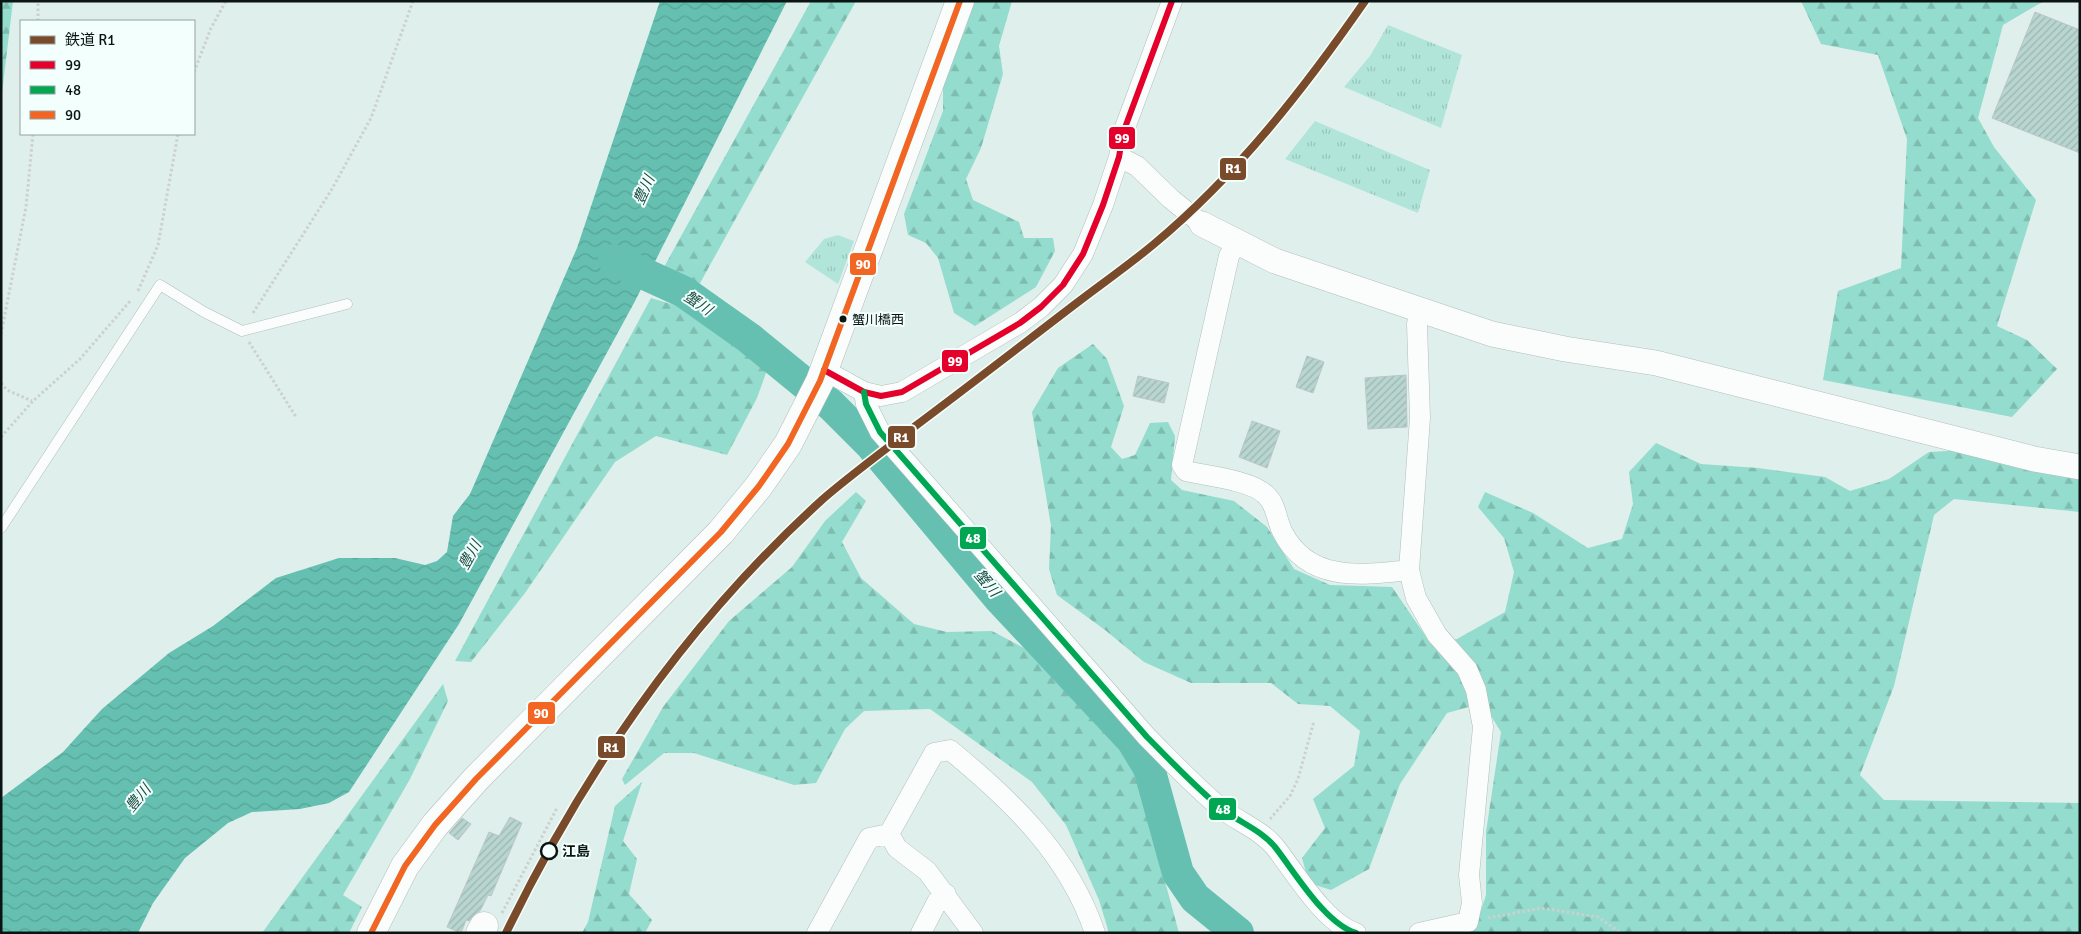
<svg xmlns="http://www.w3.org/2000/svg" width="2081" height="934" font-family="Signika,'Noto Sans JP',sans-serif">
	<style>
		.grass { fill: url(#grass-tufts) }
		.forest { fill: url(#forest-firs) }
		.water { fill: url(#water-waves) }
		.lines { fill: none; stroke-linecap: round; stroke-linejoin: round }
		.river { stroke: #65c0b1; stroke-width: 32 }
		.building { fill: url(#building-hatch); stroke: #bbc7c4 }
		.service-casing { stroke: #b2bebc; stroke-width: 11 }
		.minor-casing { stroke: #b2bebc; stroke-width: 21 }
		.tertiary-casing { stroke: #b2bebc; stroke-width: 26 }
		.secondary-casing { stroke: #b2bebc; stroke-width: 29 }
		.trunk-casing { stroke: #b2bebc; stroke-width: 29 }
		.path { stroke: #ccd1d0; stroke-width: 3; stroke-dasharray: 2.5 2.5; stroke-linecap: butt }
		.service { stroke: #fafdfc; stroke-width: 10 }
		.minor { stroke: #fafdfc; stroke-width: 20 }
		.tertiary { stroke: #fafdfc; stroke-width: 25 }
		.secondary { stroke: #fafdfc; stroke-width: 28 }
		.trunk { stroke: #fafdfc; stroke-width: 28 }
		.bus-1-casing { stroke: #f3fffc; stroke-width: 10 }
		.bus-2-casing { stroke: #f3fffc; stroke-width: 10 }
		.bus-3-casing { stroke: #f3fffc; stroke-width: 10 }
		.bus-1 { stroke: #e4002b; stroke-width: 6 }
		.bus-2 { stroke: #00a651; stroke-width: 6 }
		.bus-3 { stroke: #f26522; stroke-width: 6 }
		.rail-1-casing { stroke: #f3fffc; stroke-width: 11 }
		.rail-1 { stroke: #7a4b2a; stroke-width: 8 }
		.bus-dot { fill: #0a1513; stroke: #f3fffc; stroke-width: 2 }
		.stop-dot { fill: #f3fffc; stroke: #0a1513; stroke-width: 2.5 }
		.labels { text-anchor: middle; stroke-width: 4; stroke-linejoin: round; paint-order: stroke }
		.bus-label { font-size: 13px; fill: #0a1513; stroke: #f3fffc; text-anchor: start }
		.stop-label { font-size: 14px; font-weight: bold; fill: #0a1513; stroke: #f3fffc; text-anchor: start }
		.water-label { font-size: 15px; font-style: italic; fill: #1b4e44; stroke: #f3fffc }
		.line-badge { stroke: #f3fffc; stroke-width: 2 }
		.badge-label { font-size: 14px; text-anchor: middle; font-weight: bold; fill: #fff }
	</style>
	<defs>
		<pattern id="grass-tufts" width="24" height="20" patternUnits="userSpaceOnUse" patternTransform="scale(1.25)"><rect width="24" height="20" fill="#b2e5da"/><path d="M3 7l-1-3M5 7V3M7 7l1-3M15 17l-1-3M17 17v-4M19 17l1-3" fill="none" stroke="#98c4ba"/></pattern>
		<pattern id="forest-firs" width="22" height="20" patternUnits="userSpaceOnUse" patternTransform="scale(1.25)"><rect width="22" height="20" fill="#94dcce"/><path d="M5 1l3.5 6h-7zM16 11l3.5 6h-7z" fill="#7ebcb0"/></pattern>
		<pattern id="water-waves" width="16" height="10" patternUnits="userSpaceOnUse" patternTransform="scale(1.25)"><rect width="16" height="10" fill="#65c0b1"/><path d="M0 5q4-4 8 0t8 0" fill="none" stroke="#56a497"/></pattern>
		<pattern id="building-hatch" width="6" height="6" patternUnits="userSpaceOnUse" patternTransform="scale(1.25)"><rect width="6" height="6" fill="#b8d5cf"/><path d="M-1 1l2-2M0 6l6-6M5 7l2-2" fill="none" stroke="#9db6b1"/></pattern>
	</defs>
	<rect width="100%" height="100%" fill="#dfefec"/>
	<!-- grass -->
	<path class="grass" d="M 1388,25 L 1462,55 L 1441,128 L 1344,87 L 1370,56 Z
		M 1315,121 L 1430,170 L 1418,213 L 1285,159 Z
		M 838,235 L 854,241 L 838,284 L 805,262 L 824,239 Z"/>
	<!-- forest -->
	<path class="forest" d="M 1,1 L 13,1 L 1,101 Z
		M 811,1 L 856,1 L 699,285 L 664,267 Z
		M 971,1 L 1012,1 L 999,46 L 1003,74 L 981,148 L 966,179 L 973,200 L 1019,222 L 1024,238 L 1053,238 L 1055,251 L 1036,287 L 975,326 L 954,313 L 938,258 L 926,243 L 908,235 L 904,214 L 943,111 L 943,87 Z
		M 1801,1 L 2044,1 L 2003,25 L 1978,118 L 1994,147 L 2036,200 L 1997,326 L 2027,340 L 2057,369 L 2012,417 L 1823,380 L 1838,291 L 1901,268 L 1907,139 L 1878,55 L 1821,44 Z
		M 651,298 L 681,307 L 767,370 L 757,398 L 727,455 L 656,436 L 615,462 L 525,593 L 471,662 L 455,661 Z
		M 1093,344 L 1107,359 L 1124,406 L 1111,447 L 1122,459 L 1135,455 L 1150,423 L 1168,422 L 1175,436 L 1171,480 L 1182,490 L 1234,501 L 1267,527 L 1294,569 L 1330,585 L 1392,587 L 1431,644 L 1457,639 L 1505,612 L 1514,572 L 1504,538 L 1478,507 L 1485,492 L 1533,513 L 1588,548 L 1622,539 L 1633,504 L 1629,472 L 1656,443 L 1701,464 L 1758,468 L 1825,477 L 1850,491 L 1889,479 L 1929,452 L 1965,450 L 2080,477 L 2080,512 L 1954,499 L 1934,515 L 1894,686 L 1860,775 L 1884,800 L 2080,803 L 2080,933 L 1456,933 L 1476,926 L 1486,895 L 1486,832 L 1501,732 L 1483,703 L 1447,713 L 1400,784 L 1369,869 L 1331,890 L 1309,883 L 1302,858 L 1325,828 L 1313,799 L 1354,766 L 1360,731 L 1330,706 L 1298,704 L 1271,683 L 1191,683 L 1144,662 L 1105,630 L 1057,595 L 1049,569 L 1051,526 L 1032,412 L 1058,368 Z
		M 856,492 L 866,501 L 842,542 L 861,578 L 914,624 L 947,632 L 992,631 L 1024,648 L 1128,753 L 1141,793 L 1179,933 L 1109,933 L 1099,900 L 1066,825 L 1032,782 L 930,709 L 864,711 L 845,729 L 816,783 L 794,785 L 694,753 L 664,753 L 625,785 L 622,779 L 663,707 L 729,621 L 792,567 L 825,521 Z
		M 443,684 L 448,701 L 410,779 L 343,895 L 362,907 L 349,933 L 262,933 Z
		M 642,782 L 623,841 L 637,859 L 629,894 L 652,920 L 645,933 L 582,933 L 588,922 L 615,806 Z"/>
	<!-- water -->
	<path class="water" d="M 660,1 L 787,1 L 634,303 L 459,624 L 349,792 L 329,803 L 300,809 L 252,812 L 228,823 L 185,858 L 153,903 L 138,933 L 1,933 L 1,798 L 63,752 L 102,709 L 169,653 L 213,626 L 276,578 L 339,558 L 395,558 L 425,565 L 437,561 L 447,552 L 453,516 L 470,494 L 577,248 Z"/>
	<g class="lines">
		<!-- river -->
		<path class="river" d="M 614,260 L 684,292 L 749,338 L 831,405 L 871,445 L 999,598 L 1132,740 L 1149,768 L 1178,873 L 1195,898 L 1238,933"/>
	</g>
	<!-- building -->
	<path class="building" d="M 2035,12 L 2080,30 L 2080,153 L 1992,118 Z
		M 1307,356 L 1324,362 L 1313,393 L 1296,387 Z
		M 1406,375 L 1407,427 L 1368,429 L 1365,378 Z
		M 1138,376 L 1169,383 L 1164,403 L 1133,396 Z
		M 1252,421 L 1280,431 L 1267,468 L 1239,457 Z
		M 510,817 L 522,823 L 491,896 L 488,895 L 480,911 L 476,913 L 469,921 L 466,920 L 461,933 L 447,927 L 489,832 L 499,836 Z
		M 462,818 L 471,824 L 458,840 L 449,833 Z"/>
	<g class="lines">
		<defs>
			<path id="service" d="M 1,528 L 160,285 L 204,312 L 242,331 L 347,304"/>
			<path id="minor" d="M 1119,157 L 1137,166 L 1171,199 L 1202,224
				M 1236,243 L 1229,256 L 1182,465 L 1186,471 C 1207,476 1251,480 1266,495 C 1277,505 1276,520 1283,533 C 1309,583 1363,575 1409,570
				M 824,370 L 864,392 L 881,396 L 902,392 L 1020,323 L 1041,307 L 1063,285 L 1083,254 L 1103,205 L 1119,157 L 1123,133 L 1172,1
				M 864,392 L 866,404 L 880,432 L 1147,737 C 1172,762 1195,787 1222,809 C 1239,822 1261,830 1275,847 C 1294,871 1325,924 1356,933
				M 817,933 L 869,838 L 889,834
				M 921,933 L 937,902 L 946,894
				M 973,933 L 927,871 L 897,848 L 889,834 L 934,753 L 950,750 C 1011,800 1069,855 1095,933
				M 1419,933 L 1468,922 L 1472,903 L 1469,875 L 1483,727 L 1476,690 L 1467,669 L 1437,635 L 1416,598 L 1409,570 L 1420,418 L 1417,324 L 1420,311"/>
			<path id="tertiary" d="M 1202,224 L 1275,261 L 1492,334 L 1565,349 L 1656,363 L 2034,459 L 2080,467"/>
			<path id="secondary" d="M 480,933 L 484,926"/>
			<path id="trunk" d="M 371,933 L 405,866 L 435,825 L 476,779 L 721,532 L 759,486 L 788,444 L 820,381 L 960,1"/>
		</defs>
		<!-- service casing -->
		<use href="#service" class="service-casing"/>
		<!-- minor casing -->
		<use href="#minor" class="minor-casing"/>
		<!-- tertiary casing -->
		<use href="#tertiary" class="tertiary-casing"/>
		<!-- secondary casing -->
		<use href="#secondary" class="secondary-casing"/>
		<!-- trunk casing -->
		<use href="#trunk" class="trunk-casing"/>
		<!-- path -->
		<path class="path" d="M 38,21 L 38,1
			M 194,72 L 211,28 L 226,1
			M 138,291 L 158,245 L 178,134
			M 253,313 L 332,189 L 371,118 L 413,1
			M 1,334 L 26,207 L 33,134
			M 249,342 L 296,417
			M 1,383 L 7,390 L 32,401
			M 1,437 L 33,401 L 80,359 L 131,300
			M 1270,819 L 1290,796 L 1298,779 L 1314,721
			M 502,913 L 557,808
			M 1488,918 L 1542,908 L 1598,917 L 1621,933"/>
		<!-- service -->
		<use href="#service" class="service"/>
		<!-- minor -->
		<use href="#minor" class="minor"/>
		<!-- tertiary -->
		<use href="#tertiary" class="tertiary"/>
		<!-- secondary -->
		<use href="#secondary" class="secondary"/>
		<!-- trunk -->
		<use href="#trunk" class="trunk"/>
		<defs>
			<path id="bus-1" d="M 824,370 L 864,392 L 881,396 L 902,392 L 1020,323 L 1041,307 L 1063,285 L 1083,254 L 1103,205 L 1119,157 L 1123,133 L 1172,1"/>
			<path id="bus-2" d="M 864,392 L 866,404 L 880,432 L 1147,737 C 1172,762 1195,787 1222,809 C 1239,822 1261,830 1275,847 C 1294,871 1325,924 1356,933"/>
			<path id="bus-3" d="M 371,933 L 405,866 L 435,825 L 476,779 L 721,532 L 759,486 L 788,444 L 820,381 L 960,1"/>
		</defs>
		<!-- bus-1 casing -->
		<use href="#bus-1" class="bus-1-casing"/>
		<!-- bus-2 casing -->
		<use href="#bus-2" class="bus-2-casing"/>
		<!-- bus-3 casing -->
		<use href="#bus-3" class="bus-3-casing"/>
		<!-- bus-1 -->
		<use href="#bus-1" class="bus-1"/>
		<!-- bus-2 -->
		<use href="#bus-2" class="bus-2"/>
		<!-- bus-3 -->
		<use href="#bus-3" class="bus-3"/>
		<defs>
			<path id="rail-1" d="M 506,933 C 585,770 688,621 823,499 C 852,474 884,451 914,427 C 969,386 1023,344 1078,302 C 1103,283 1130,264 1154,244 C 1237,175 1304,89 1365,1"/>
		</defs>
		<!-- rail-1 casing -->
		<use href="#rail-1" class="rail-1-casing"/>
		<!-- rail-1 -->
		<use href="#rail-1" class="rail-1"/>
	</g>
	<!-- markers -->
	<circle class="bus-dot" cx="843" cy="319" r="4.5"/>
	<circle class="stop-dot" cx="549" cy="851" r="8"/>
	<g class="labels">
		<!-- bus labels -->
		<g class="bus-label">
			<text x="852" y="324">蟹川橋西</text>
		</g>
		<!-- stop labels -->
		<g class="stop-label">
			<text x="562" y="856">江島</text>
		</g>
		<!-- water labels -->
		<g class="water-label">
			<text transform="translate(644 190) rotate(-66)" y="5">豊川</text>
			<text transform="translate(698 303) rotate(34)" y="5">蟹川</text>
			<text transform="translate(470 555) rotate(-61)" y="5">豊川</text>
			<text transform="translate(987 583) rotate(50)" y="5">蟹川</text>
			<text transform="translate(138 798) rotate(-50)" y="5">豊川</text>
		</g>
	</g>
	<g class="line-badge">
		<rect x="1108" y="126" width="28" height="24" rx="5" fill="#e4002b"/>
		<rect x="1219" y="157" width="28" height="24" rx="5" fill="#7a4b2a"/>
		<rect x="849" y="252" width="28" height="24" rx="5" fill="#f26522"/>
		<rect x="941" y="349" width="28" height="24" rx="5" fill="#e4002b"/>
		<rect x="887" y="425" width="29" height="24" rx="5" fill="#7a4b2a"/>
		<rect x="959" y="526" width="28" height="24" rx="5" fill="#00a651"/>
		<rect x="527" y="701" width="29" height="24" rx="5" fill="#f26522"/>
		<rect x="597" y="735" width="29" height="24" rx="5" fill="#7a4b2a"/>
		<rect x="1208" y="797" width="29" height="24" rx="5" fill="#00a651"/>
	</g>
	<g class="badge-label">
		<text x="1122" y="143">99</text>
		<text x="1233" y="173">R1</text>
		<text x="863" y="269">90</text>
		<text x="955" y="366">99</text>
		<text x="901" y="442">R1</text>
		<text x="973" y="543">48</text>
		<text x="541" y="718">90</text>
		<text x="611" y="752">R1</text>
		<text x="1223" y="814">48</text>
	</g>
	<!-- border -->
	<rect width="2081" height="934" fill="none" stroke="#0a1513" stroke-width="5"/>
	<!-- legend -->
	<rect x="20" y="20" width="175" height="115" fill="#f3fffc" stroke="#96a19f"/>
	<rect x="30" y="36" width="25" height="8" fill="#7a4b2a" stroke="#96a19f"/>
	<text x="65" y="45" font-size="15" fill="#0a1513">鉄道 R1</text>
	<rect x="30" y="61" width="25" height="8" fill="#e4002b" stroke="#96a19f"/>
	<text x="65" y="70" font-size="15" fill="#0a1513">99</text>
	<rect x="30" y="86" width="25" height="8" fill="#00a651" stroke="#96a19f"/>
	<text x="65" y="95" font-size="15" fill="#0a1513">48</text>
	<rect x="30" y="111" width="25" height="8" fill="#f26522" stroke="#96a19f"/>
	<text x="65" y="120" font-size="15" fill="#0a1513">90</text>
</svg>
